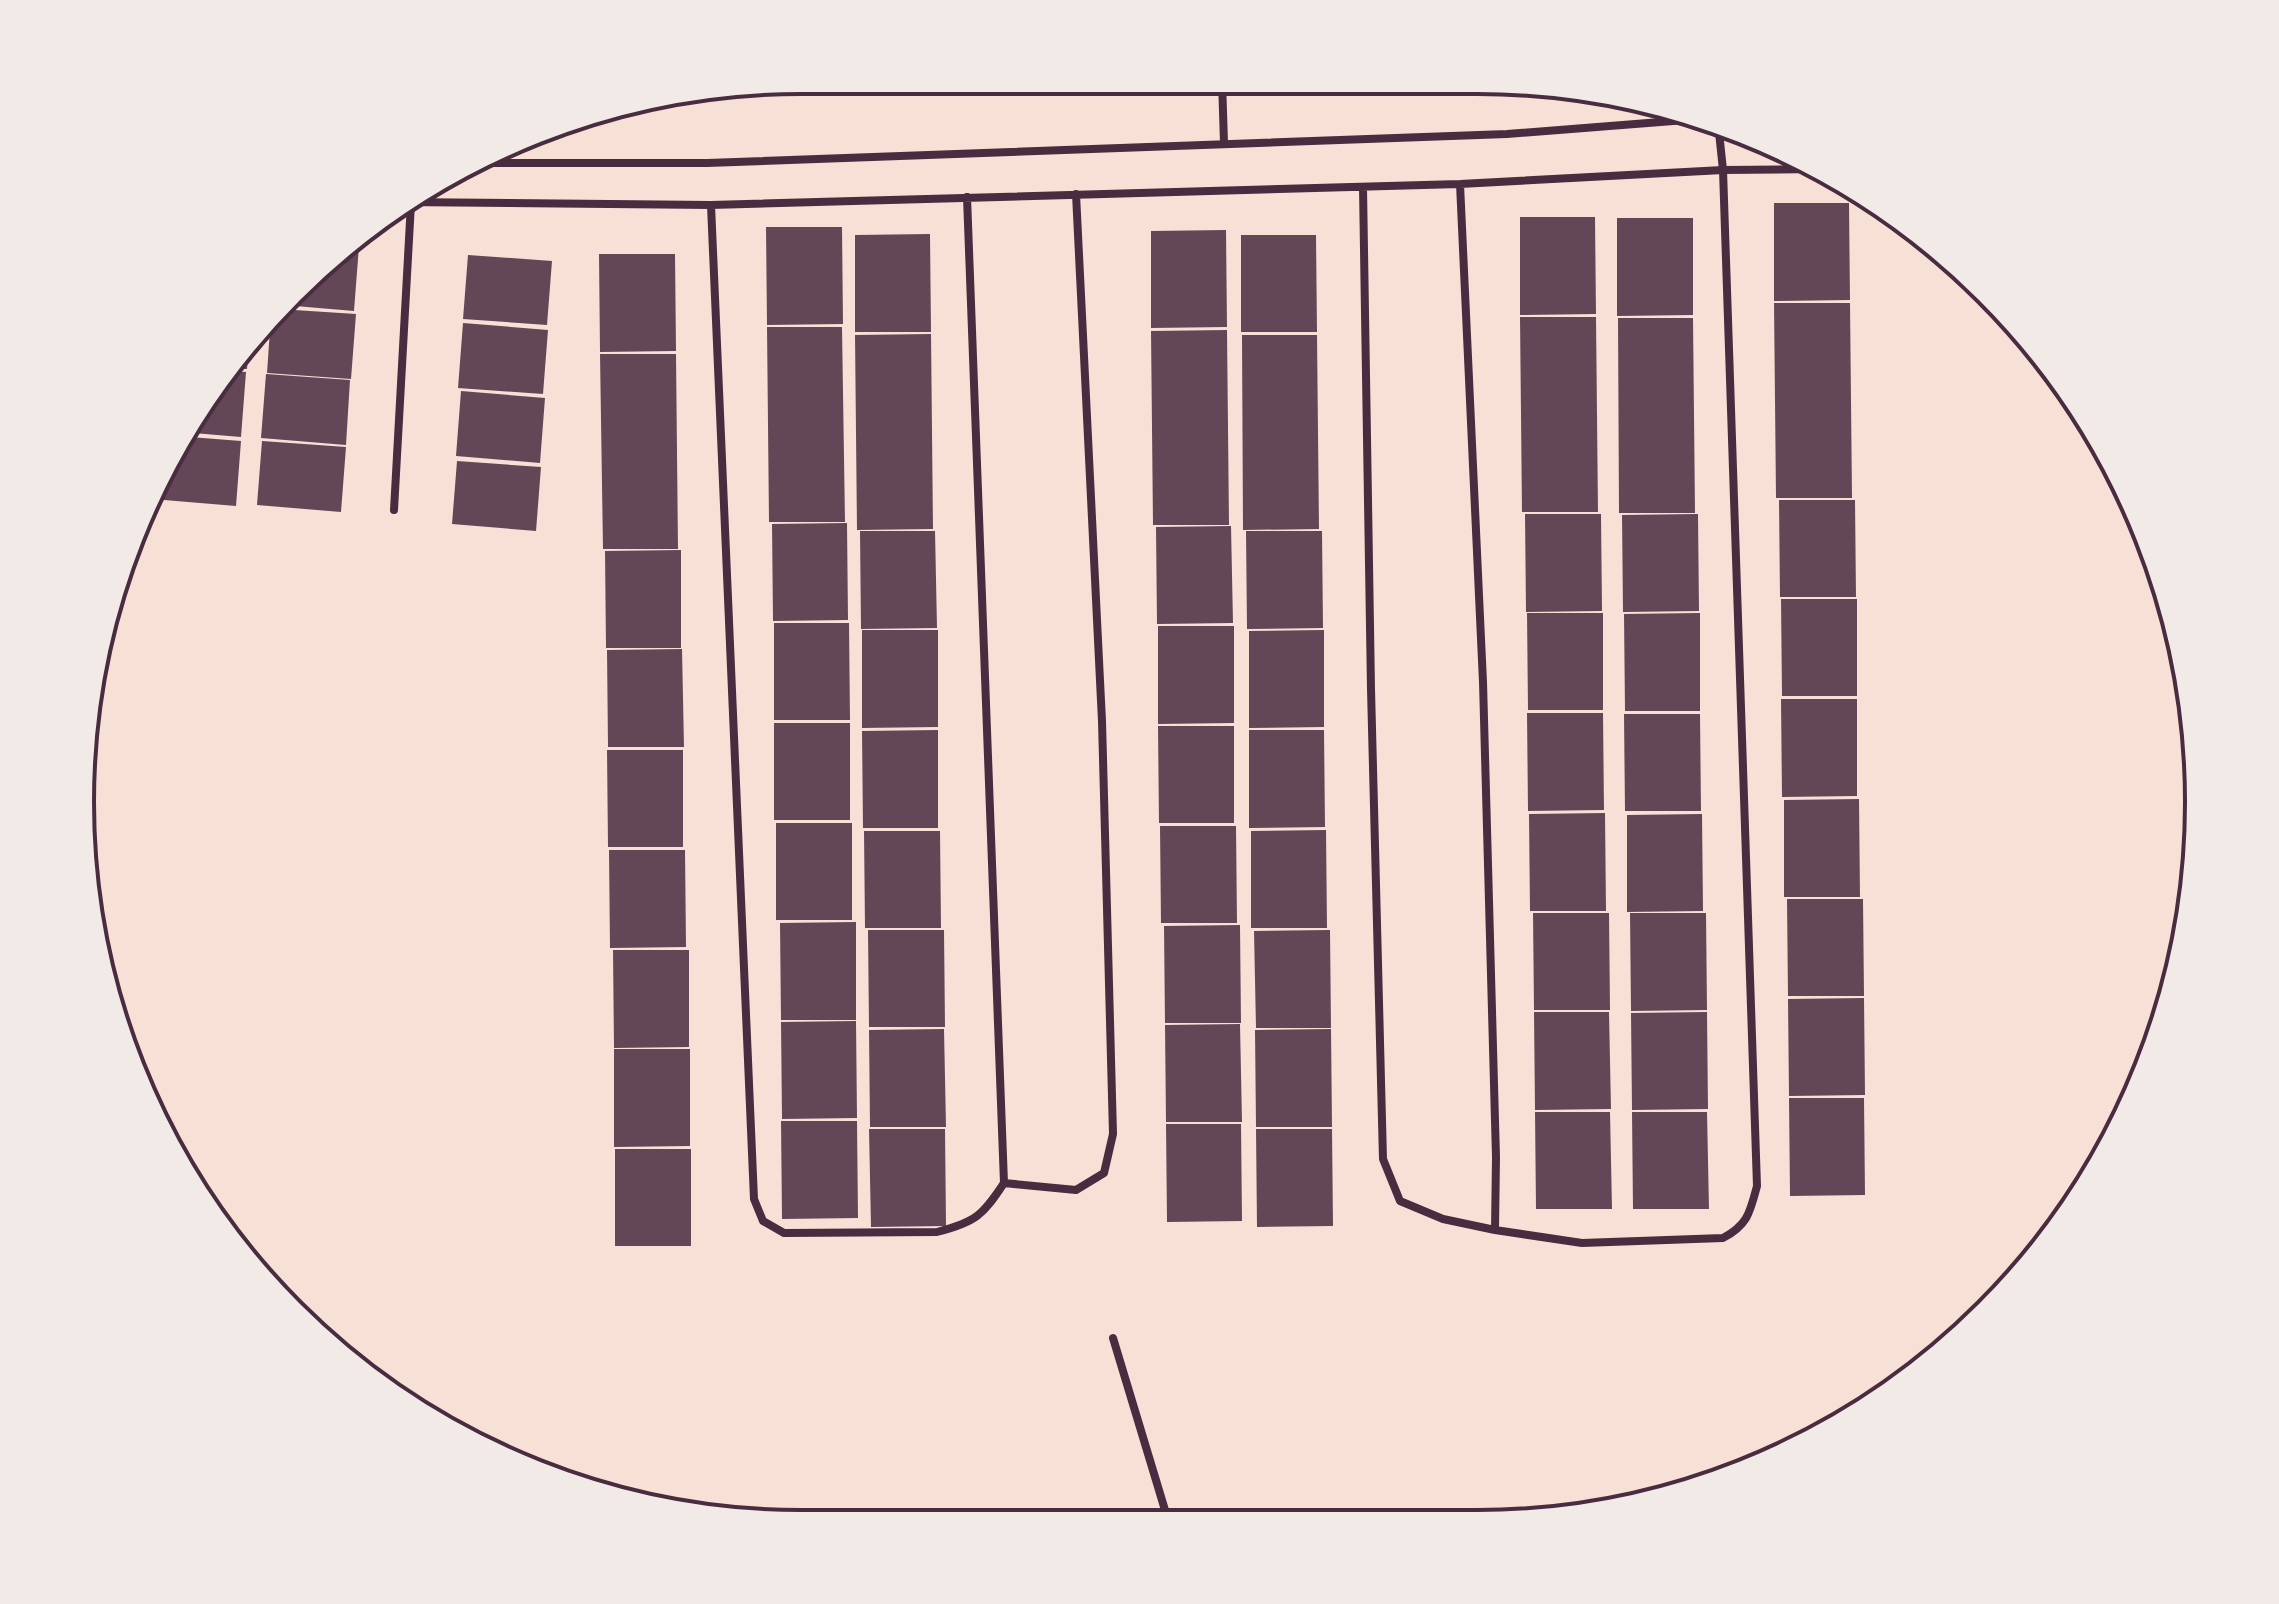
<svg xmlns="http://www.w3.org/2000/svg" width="2279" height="1604" font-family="'Work Sans',sans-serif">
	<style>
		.building { fill: #644757 }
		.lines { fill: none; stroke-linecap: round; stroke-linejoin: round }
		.minor { stroke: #4a2c40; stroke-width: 8 }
		.rim { fill: none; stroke: #4a2c40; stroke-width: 4 }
	</style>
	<rect width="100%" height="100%" fill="#f7e1d7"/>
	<!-- building -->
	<path class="building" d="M 802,80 L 868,80 L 868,85 L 766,87 Z
		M 1774,203 L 1849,203 L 1850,300 L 1774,301 Z
		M 1520,217 L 1595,217 L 1596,314 L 1520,315 Z
		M 1617,218 L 1693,218 L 1693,315 L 1617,316 Z
		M 766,227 L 842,227 L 843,324 L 767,325 Z
		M 1226,230 L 1227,327 L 1151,328 L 1151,231 Z
		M 930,234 L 931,332 L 855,332 L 855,235 Z
		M 1241,235 L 1316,235 L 1317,332 L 1241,332 Z
		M 351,246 L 359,246 L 354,311 L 283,305 Z
		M 599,254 L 675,254 L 676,351 L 600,352 Z
		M 468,255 L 552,261 L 547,325 L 463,319 Z
		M 1774,303 L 1850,303 L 1852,498 L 1776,498 Z
		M 279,309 L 356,314 L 351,379 L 267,373 L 271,315 Z
		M 1520,317 L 1596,317 L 1598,512 L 1522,512 Z
		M 1618,318 L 1693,318 L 1695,513 L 1619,513 Z
		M 463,323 L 548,330 L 543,394 L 458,388 Z
		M 767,327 L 842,327 L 845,522 L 769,522 Z
		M 1227,330 L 1229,525 L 1153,525 L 1151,331 Z
		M 931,334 L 933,529 L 857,530 L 855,335 Z
		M 1242,335 L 1317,335 L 1319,529 L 1243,530 Z
		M 249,342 L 247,369 L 233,368 L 243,351 Z
		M 600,354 L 676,354 L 678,549 L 603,549 Z
		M 231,371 L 246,372 L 241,437 L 193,433 Z
		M 266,374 L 350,380 L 346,445 L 261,438 Z
		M 461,391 L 545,398 L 540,463 L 456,456 Z
		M 190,437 L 241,441 L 236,506 L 152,499 Z
		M 262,441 L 346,447 L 341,512 L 257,505 Z
		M 457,461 L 541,467 L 536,531 L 452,524 Z
		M 1779,500 L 1855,500 L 1856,597 L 1780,597 Z
		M 1525,514 L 1601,514 L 1602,611 L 1526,612 Z
		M 1696,514 L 1698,514 L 1699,611 L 1623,612 L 1622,515 Z
		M 847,523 L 848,620 L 773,621 L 772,524 Z
		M 1231,526 L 1233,623 L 1157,624 L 1156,527 Z
		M 860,531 L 935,531 L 937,628 L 861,629 Z
		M 1246,531 L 1322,531 L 1323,628 L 1247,629 Z
		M 681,550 L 681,648 L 606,648 L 605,551 Z
		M 1781,599 L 1857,599 L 1857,696 L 1782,696 Z
		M 1527,613 L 1603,613 L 1603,710 L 1528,710 Z
		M 1700,613 L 1700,711 L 1625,711 L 1624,614 Z
		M 774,623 L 849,623 L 850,720 L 774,720 Z
		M 1158,626 L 1234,626 L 1234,723 L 1158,724 Z
		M 862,630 L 938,630 L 938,727 L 862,728 Z
		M 1324,630 L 1324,727 L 1249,728 L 1249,631 Z
		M 682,649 L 684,747 L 608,747 L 607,650 Z
		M 1781,699 L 1857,699 L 1857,796 L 1782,797 Z
		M 1527,713 L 1603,713 L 1604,810 L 1528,811 Z
		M 1624,714 L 1700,714 L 1701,811 L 1625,811 Z
		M 774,723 L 850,723 L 850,820 L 774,820 Z
		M 1158,726 L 1234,726 L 1234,823 L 1159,823 Z
		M 938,730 L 938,828 L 863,828 L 862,731 Z
		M 1249,730 L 1324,730 L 1325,827 L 1249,828 Z
		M 607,750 L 683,750 L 683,847 L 608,847 Z
		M 1859,799 L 1860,897 L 1784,897 L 1784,800 Z
		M 1605,813 L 1606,911 L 1530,911 L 1529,814 Z
		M 1702,814 L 1703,911 L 1627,912 L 1627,815 Z
		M 776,823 L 852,823 L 852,920 L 776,920 Z
		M 1160,826 L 1236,826 L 1237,923 L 1161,923 Z
		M 1326,830 L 1327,928 L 1251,928 L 1251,831 Z
		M 864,831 L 940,831 L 941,928 L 865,928 Z
		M 609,850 L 685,850 L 686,947 L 610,948 Z
		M 1787,899 L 1863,899 L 1864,996 L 1788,996 Z
		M 1533,913 L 1609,913 L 1610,1010 L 1534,1010 Z
		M 1630,913 L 1706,913 L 1707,1010 L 1631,1011 Z
		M 856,922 L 856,1020 L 781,1020 L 780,923 Z
		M 1240,925 L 1241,1023 L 1165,1023 L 1164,926 Z
		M 868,930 L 944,930 L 945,1027 L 869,1027 Z
		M 1330,930 L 1331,1028 L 1256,1028 L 1254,931 Z
		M 613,950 L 689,950 L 689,1047 L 614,1048 Z
		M 1864,998 L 1865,1095 L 1789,1096 L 1788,999 Z
		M 1534,1012 L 1609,1012 L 1611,1109 L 1535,1110 Z
		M 1707,1012 L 1708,1109 L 1632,1110 L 1631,1013 Z
		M 856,1021 L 857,1118 L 782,1119 L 781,1022 Z
		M 1240,1024 L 1242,1122 L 1166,1122 L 1165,1025 Z
		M 944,1029 L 946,1127 L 870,1127 L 869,1030 Z
		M 1331,1029 L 1332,1127 L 1256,1127 L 1255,1030 Z
		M 614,1049 L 690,1049 L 690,1146 L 614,1147 Z
		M 1789,1098 L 1864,1098 L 1865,1195 L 1790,1196 Z
		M 1535,1112 L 1610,1112 L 1612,1209 L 1536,1209 Z
		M 1632,1112 L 1707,1112 L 1709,1209 L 1633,1209 Z
		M 781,1121 L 857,1121 L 858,1218 L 782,1219 Z
		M 1166,1124 L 1241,1124 L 1242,1221 L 1167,1222 Z
		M 869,1129 L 945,1129 L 946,1226 L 871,1227 Z
		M 1256,1129 L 1332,1129 L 1333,1226 L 1257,1227 Z
		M 615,1149 L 691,1149 L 691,1246 L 615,1246 Z"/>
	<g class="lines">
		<!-- minor -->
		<path class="minor" d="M 1222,80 L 1224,143
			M 485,163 L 707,163 L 1507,134 L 1686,120
			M 1363,187 L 1371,689 L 1383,1159 L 1400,1201 L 1443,1219 L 1495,1230 L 1496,1157 L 1483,682 L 1460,184
			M 967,197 L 1004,1183 L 1076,1190 L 1104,1173 L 1113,1134 L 1102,721 L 1076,194
			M 400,202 L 711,205 L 1460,184 L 1723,170 L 1719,132
			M 711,205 L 754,1199 L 763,1221 L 784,1233 L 937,1232 C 976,1222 983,1215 1004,1183
			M 394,510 L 411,203
			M 1495,1230 L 1582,1243 L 1723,1238 C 1748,1225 1750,1212 1757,1186 L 1723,170 L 1819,169
			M 1113,1338 L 1168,1520"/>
	</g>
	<!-- crop -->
	<path d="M0 0H2279V1604H0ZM802 94H1477A708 708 0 0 1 2185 802V802A708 708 0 0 1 1477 1510H802A708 708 0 0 1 94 802V802A708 708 0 0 1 802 94Z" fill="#f1eae7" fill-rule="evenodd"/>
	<path class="rim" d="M802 94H1477A708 708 0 0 1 2185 802V802A708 708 0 0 1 1477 1510H802A708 708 0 0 1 94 802V802A708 708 0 0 1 802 94Z"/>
</svg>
